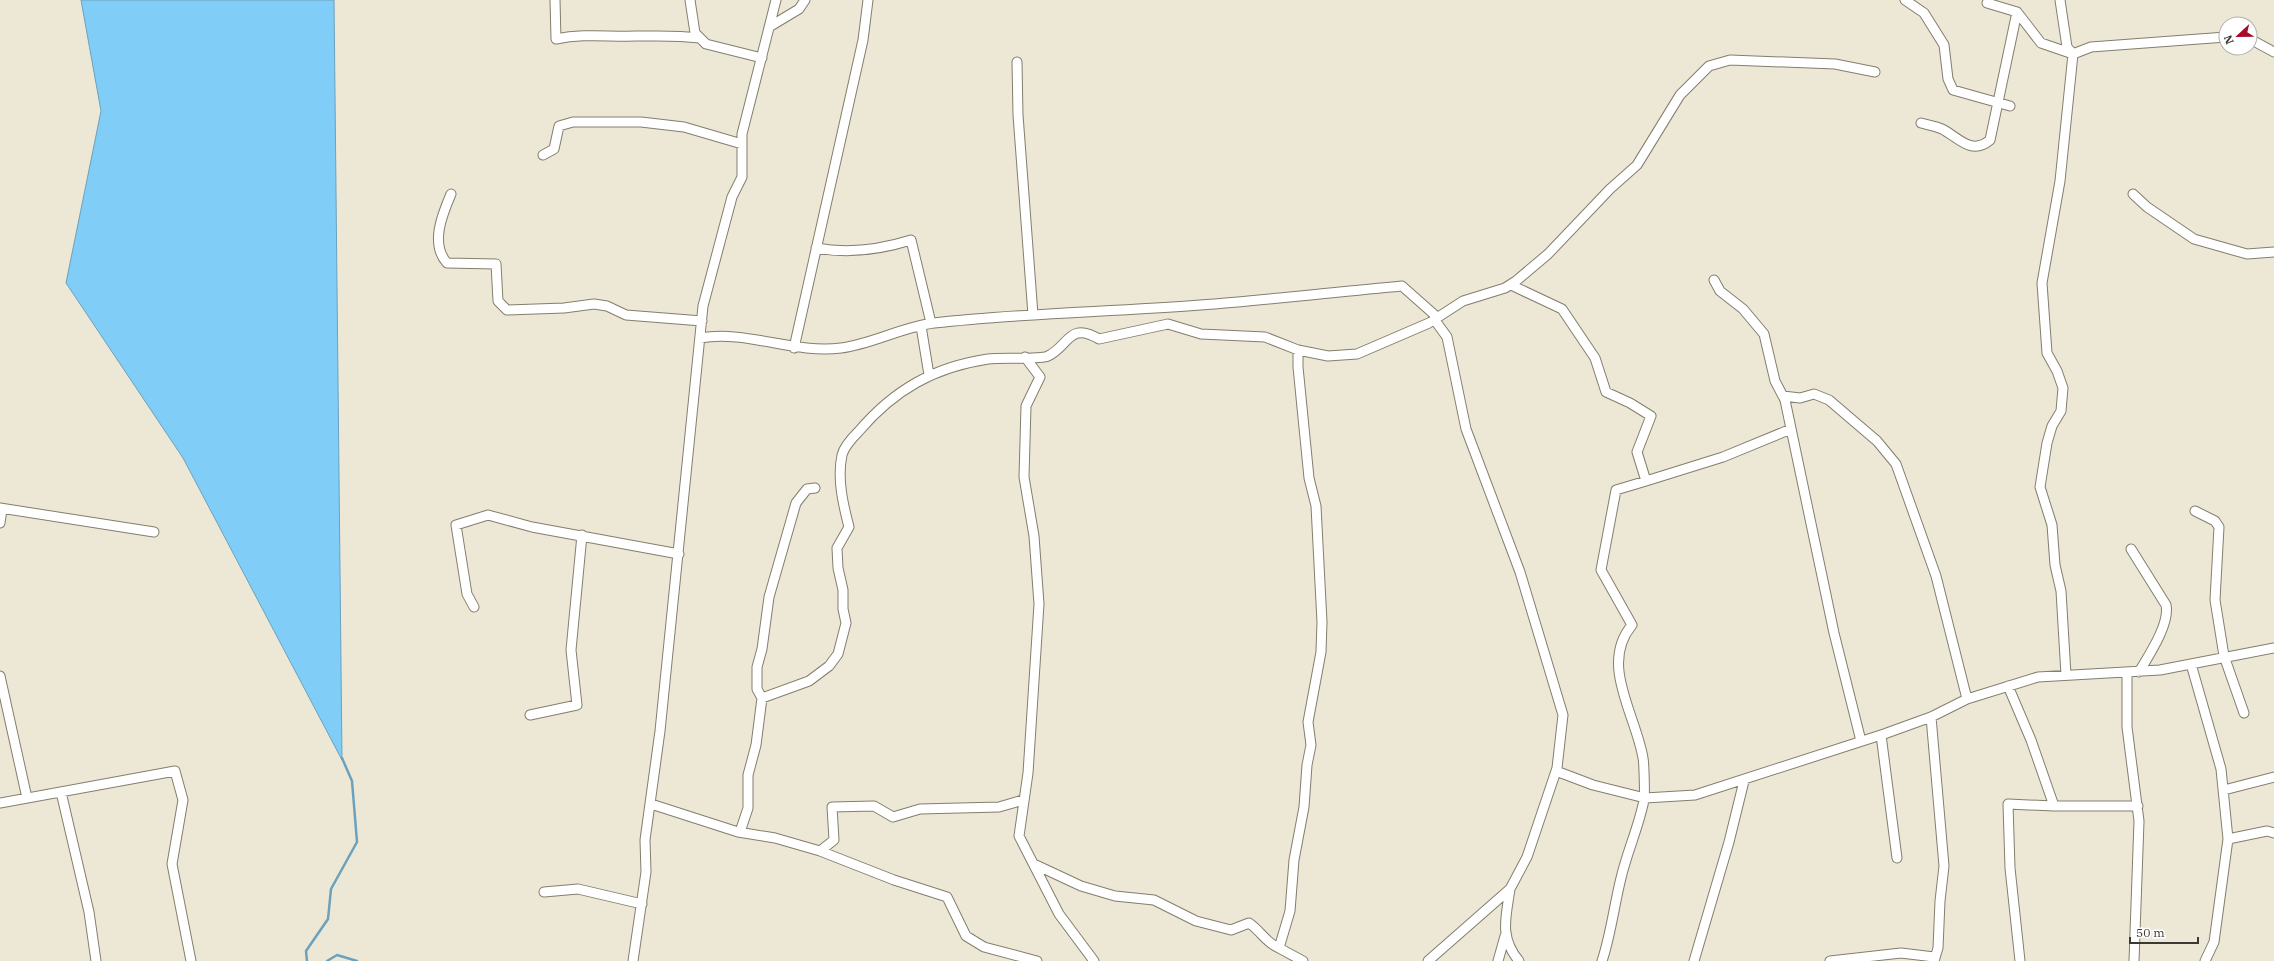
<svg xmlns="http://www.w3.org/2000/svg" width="2274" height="961" font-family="'IBM Plex Serif',serif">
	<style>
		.water { fill: #80cdf8; stroke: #6ba1bd }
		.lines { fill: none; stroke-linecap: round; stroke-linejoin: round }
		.stream { stroke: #6ba1bd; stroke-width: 2.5 }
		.minor-casing { stroke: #837e6d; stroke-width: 11 }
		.minor { stroke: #fff; stroke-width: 9 }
	</style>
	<rect width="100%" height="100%" fill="#ede8d5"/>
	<!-- water -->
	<path class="water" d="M 81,0 L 334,0 L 342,760 L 183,458 L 66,283 L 101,111 Z"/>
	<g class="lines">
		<!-- stream -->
		<path class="stream" d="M 307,961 L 306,951 L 328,919 L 331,889 L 357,842 L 352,781 L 342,758
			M 327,961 L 337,955 L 357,961"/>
		<defs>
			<path id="minor" d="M 555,0 L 556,39 C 585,33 608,37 636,36 C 660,36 675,35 700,38
				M 690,0 L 695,33 L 706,44 L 762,58
				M 1905,0 L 1924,13 L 1944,45 L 1948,79 L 1953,90 L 2010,106
				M 2060,0 L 2067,47 L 2073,54
				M 1987,3 L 2017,12 L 2041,43 L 2073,54
				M 769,27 L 799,9 L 805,0
				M 2250,39 L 2274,52
				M 1017,62 L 1018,115 L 1033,315
				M 1921,123 C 1928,125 1936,126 1942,129 C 1958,137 1971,156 1990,140 L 2017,12
				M 543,155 L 554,149 L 559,126 L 573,122 L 641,122 L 684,127 L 742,144
				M 451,194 C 442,215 430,244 447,263 L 496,264 L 498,301 L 507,310 L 564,308 L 594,304 L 607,306 L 626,315 L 702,321
				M 2133,194 L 2147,207 L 2194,239 L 2247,254 L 2274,252
				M 816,248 C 849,254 879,250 911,240 L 931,323
				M 1714,280 L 1720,291 L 1743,309 L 1764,334 L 1775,381 L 1785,400 L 1834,633 L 1861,741
				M 1511,285 L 1562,309 L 1595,358 L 1606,392 L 1630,403 L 1651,416 L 1637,452 L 1646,481 L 1616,490 L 1601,570 L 1632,625 C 1599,664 1636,715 1643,758 C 1644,762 1645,797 1644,800 C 1639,826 1627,852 1621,878 C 1614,906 1611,934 1602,961
				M 921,326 L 929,375
				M 700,338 C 748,330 793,354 841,348 C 872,344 902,327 934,323 C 1022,313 1111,312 1200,305 C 1267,300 1335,292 1402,286 L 1437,317
				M 794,348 L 863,40 L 868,0
				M 1298,350 L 1298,367 L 1309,478 L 1316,506 L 1322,622 L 1321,652 L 1308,722 L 1311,745 L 1307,765 L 1304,807 L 1294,860 L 1290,911 L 1279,948 L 1303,961
				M 1025,357 L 1040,377 L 1026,406 L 1024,477 L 1034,536 L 1039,604 L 1028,773 L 1019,836 L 1059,914 L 1094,961
				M 1783,396 L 1800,398 L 1814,394 L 1829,400 L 1877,441 L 1896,464 L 1936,576 L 1967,699
				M 1646,481 L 1723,457 L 1791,429
				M 0,508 L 154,532
				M 2195,511 L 2215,521 L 2219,527 L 2215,600 L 2224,656 L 2244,713
				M 0,523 L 2,509
				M 2131,549 L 2166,605 C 2170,624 2149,655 2139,672
				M 474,607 L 467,594 L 456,525 L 488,515 L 532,527 L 679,554
				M 2191,664 L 2221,769 L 2228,839 L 2214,942 L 2205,961
				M 2127,674 L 2127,727 L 2139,821 L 2134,961
				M 2066,675 L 2061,591 L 2055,565 L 2052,525 L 2040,487 L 2047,443 L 2052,426 L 2061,411 L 2063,388 L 2057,371 L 2047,353 L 2042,283 L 2060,181 L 2073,54 L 2091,47 L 2226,37
				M 0,676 L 27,798
				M 2008,686 L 2031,740 L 2054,806 L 2008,804 L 2010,868 L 2020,961
				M 762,698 L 809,681 L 829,666 L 838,654 L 846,623 L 843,609 L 843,590 L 838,568 L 837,548 L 849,527 C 843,504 837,479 842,455 C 844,447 853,437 859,431 C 894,390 934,367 988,359 C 1001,357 1040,360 1048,356 C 1069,346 1069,321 1099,339 L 1168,324 L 1201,334 L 1265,337 L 1298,350 L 1328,356 L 1357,354 L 1429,323 L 1463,301 L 1505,288 L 1516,281 L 1548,254 L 1610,189 L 1637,165 L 1680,95 L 1709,66 L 1730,60 L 1835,64 L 1875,72
				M 530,715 L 577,705 L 571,650 L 582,535
				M 1931,717 L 1944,866 L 1940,901 L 1938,948 L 1934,961
				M 1881,735 L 1897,858
				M 1556,771 L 1593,785 L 1645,798 L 1695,795 L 1884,734 L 1931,717 L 1967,699 L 2038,677 L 2160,670 L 2274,648
				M 2224,790 L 2274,777
				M 61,792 L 89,912 L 96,961
				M 0,803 L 175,771 L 183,800 L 172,864 L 191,961
				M 651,804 L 738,832 L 775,838 L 820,851 L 834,840 L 832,807 L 874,806 L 893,817 L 920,809 L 999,807 L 1023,800
				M 2054,806 L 2138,806
				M 740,832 L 748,808 L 748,775 L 756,745 L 762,698 L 757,689 L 757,667 L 762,649 L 769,597 L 796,503 L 807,489 L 815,488
				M 2228,839 L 2267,831 L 2274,833
				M 820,851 L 894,880 L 947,897 L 966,936 L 984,947 L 1037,961
				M 1036,865 L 1081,886 L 1115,896 L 1154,900 L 1196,921 L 1231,930 L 1249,923 C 1261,931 1266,943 1279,948
				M 1510,889 C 1506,917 1499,937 1519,961
				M 544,892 L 578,889 L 642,904
				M 633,961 L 646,872 L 645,840 L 660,731 L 703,306 L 732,197 L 742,177 L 742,134 L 776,0
				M 1428,961 L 1510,889 L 1527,857 L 1557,768 L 1563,715 L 1520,572 L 1466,429 L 1447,337 L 1434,319
				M 1498,961 L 1505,936
				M 1694,961 L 1729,842 L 1744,781
				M 1830,961 L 1901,953 L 1934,957"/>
		</defs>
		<!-- minor casing -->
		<use href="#minor" class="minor-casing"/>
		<!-- minor -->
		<use href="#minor" class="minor"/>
	</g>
	<!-- north arrow -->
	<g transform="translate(2238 36) rotate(248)"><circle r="19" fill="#ffffff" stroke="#b1b0ad"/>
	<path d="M0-3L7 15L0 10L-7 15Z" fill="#a60c29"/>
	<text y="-6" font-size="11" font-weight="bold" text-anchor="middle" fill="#3b3932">N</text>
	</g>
	<!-- scale -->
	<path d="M2130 937v6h68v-6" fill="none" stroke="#3b3932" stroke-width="2"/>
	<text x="2136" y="937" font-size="12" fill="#3b3932" stroke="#ffffff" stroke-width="3" paint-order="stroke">50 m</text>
</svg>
